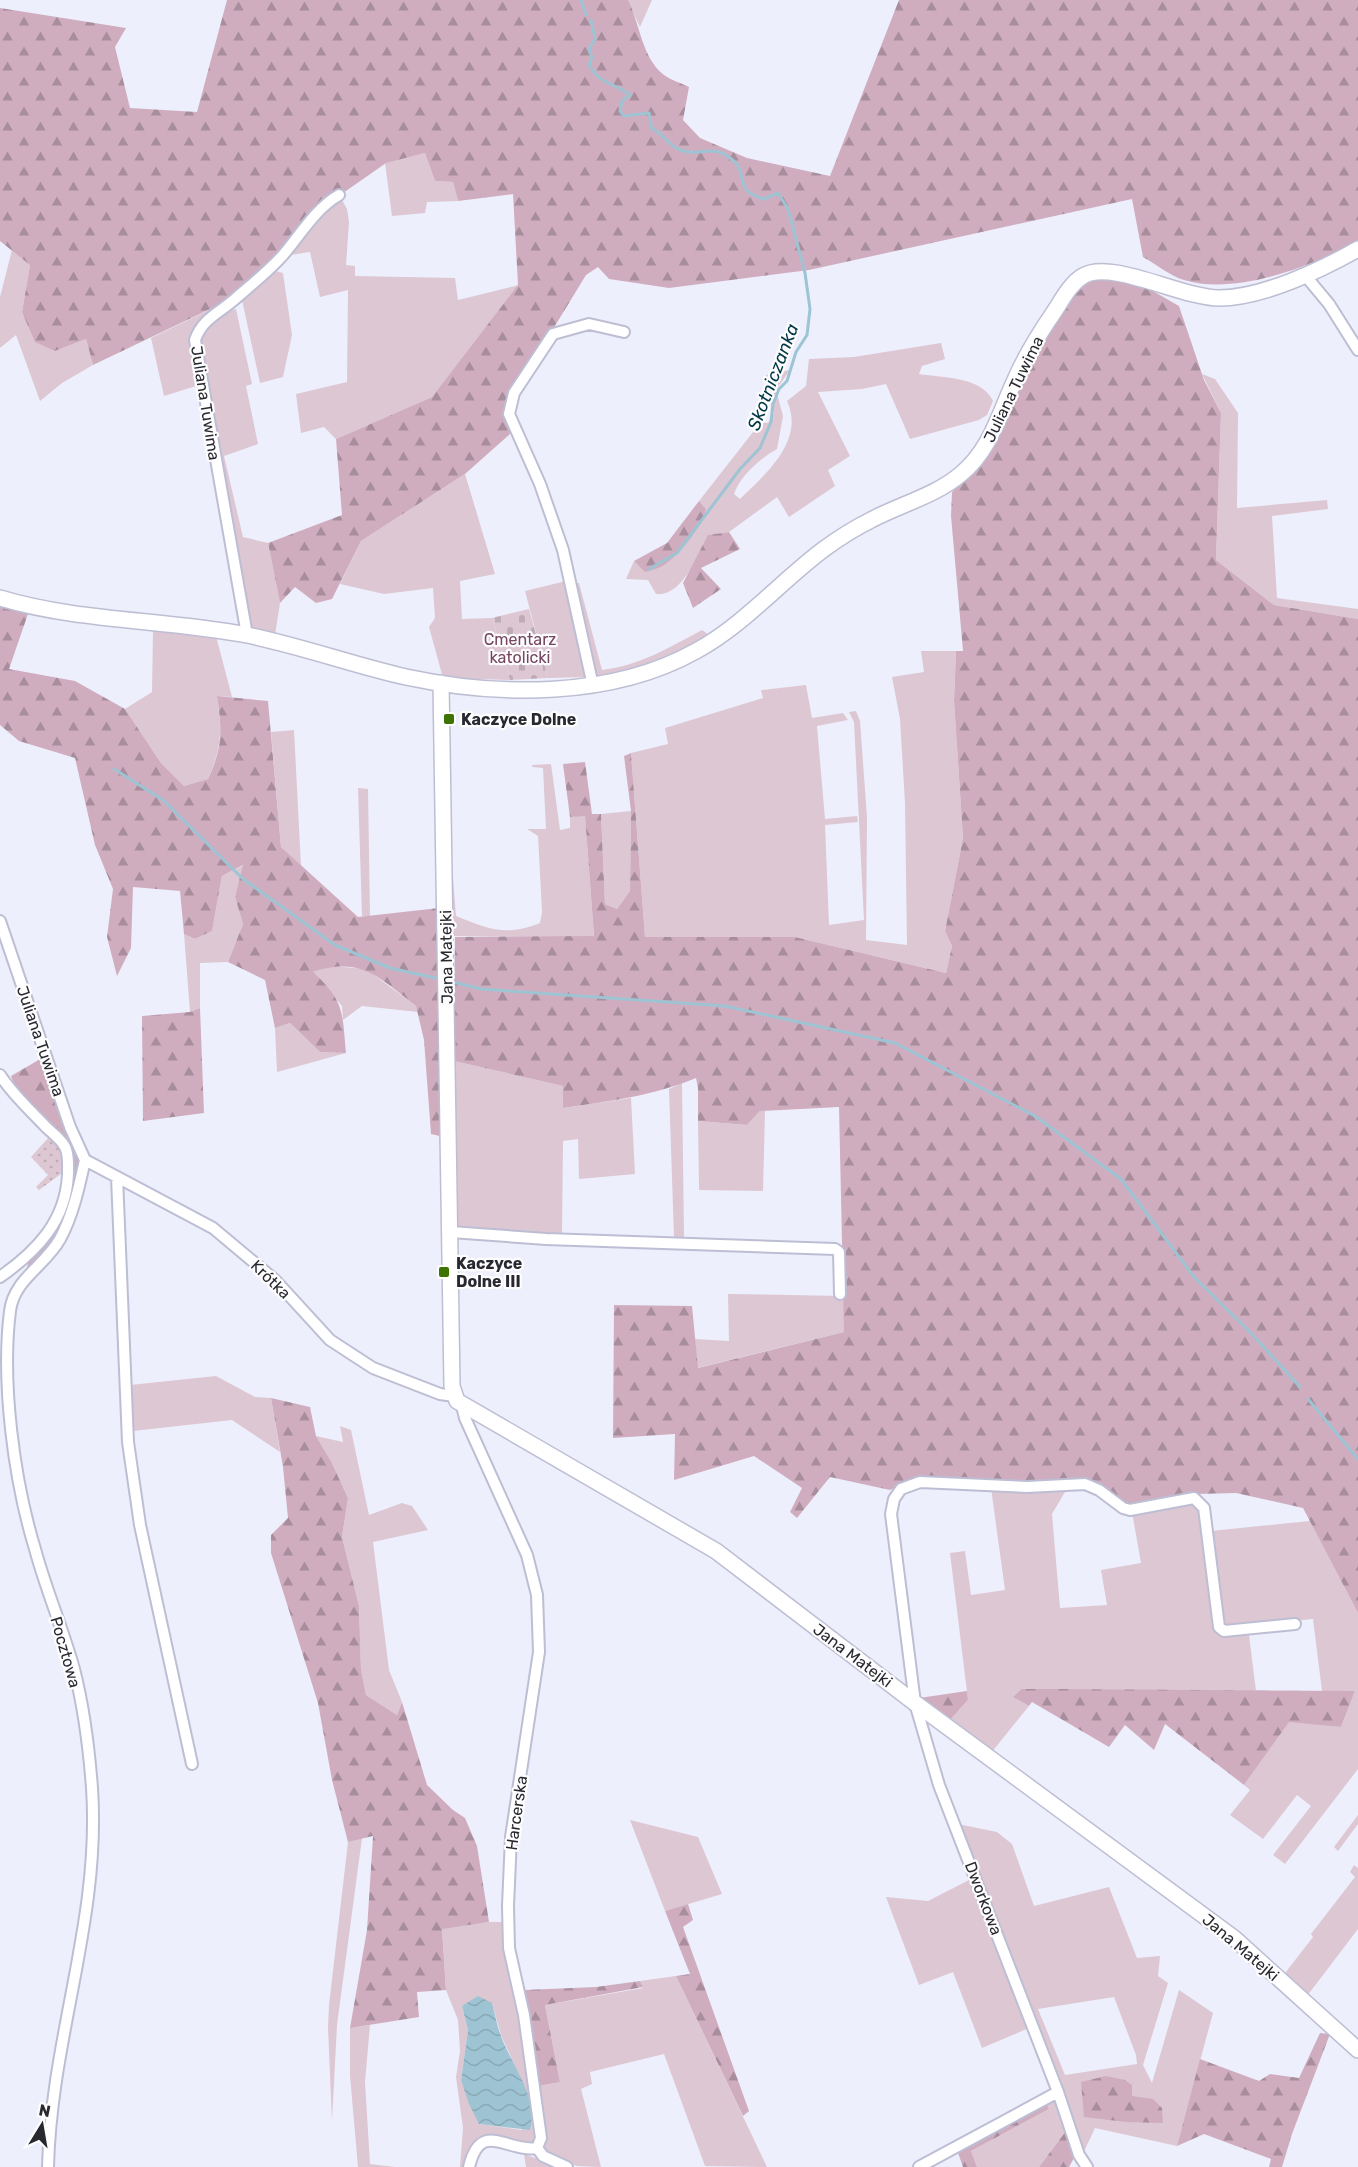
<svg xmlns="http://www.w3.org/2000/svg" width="1358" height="2167" font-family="Rubik,sans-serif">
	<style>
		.grass { fill: #ddc7d3; fill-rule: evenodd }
		.forest { fill: url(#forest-firs) }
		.cemetery { fill: url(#cemetery-stones) }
		.park { fill: url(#park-dots) }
		.water { fill: url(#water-waves) }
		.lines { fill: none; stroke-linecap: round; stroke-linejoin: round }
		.stream { stroke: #9ec4d4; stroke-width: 3 }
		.street-casing { stroke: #bdbed4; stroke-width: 14 }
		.secondary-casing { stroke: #bdbed4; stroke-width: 18 }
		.street { stroke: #fff; stroke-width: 10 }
		.secondary { stroke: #fff; stroke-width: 15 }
		.poi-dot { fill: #3d7401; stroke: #fdfdfd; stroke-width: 2 }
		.labels { text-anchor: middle; stroke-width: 4.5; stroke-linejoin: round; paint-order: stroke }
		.street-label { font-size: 16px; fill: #282831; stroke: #fdfdfd }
		.park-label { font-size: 16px; fill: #754561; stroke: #fdfdfd }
		.poi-label { font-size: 16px; font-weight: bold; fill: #282831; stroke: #fdfdfd; text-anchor: start }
		.water-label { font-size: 18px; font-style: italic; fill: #003748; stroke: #fdfdfd }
	</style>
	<defs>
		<pattern id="forest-firs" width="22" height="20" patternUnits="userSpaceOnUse" patternTransform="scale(1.5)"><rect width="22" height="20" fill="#cfadbf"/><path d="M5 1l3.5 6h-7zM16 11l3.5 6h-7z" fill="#a88d9c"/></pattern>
		<pattern id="cemetery-stones" width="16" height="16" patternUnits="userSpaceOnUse" patternTransform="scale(1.5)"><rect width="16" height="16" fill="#ddc7d3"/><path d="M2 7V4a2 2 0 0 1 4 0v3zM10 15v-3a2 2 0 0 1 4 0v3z" fill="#beabb6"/></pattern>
		<pattern id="park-dots" width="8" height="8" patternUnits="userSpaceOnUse" patternTransform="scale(1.5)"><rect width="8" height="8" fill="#ddc7d3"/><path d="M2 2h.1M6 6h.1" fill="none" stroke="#beabb6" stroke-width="1.8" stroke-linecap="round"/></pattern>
		<pattern id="water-waves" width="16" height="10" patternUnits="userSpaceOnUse" patternTransform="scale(1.5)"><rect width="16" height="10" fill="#9ec4d4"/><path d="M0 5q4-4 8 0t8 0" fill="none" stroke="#88a8b6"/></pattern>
	</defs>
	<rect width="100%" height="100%" fill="#eeeffc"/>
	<!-- grass -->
	<path class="grass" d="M 627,0 L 652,0 L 640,27 Z
		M 425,153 L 435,181 L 453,182 L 458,201 L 427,202 L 425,213 L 392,216 L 385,163 Z
		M 333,200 L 342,200 L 347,209 L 349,222 L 346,265 L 355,266 L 355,276 L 455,278 L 458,300 L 519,285 L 432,397 L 336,439 L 324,427 L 301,433 L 296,394 L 347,382 L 348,290 L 320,297 L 310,252 L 290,255 L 314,220 Z
		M 12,250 L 30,265 L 22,312 L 55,351 L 86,339 L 93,365 L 62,383 L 40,401 L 16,335 L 0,348 L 0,297 Z
		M 276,271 L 283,273 L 292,335 L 283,377 L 260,383 L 242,300 Z
		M 217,306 L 193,329 L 191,347 L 196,386 L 164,396 L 151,338 Z
		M 236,309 L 252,384 L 246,386 L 258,444 L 224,456 L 243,537 L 268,543 L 280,603 L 275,635 L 250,629 L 199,347 L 201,330 L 223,311 Z
		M 941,343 L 945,359 L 922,366 L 919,374 C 943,378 981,376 993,401 L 987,415 L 979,420 L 910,439 L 886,384 L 862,389 L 818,392 L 850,456 L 828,470 L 835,486 L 789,517 L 777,497 L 729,532 L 709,535 C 698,555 682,597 656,594 L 648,580 L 626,579 L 634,561 L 645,571 C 651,570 658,569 663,566 C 678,557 704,525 706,509 L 699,501 L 761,422 L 768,423 L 774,413 L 767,392 L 766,375 L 790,370 L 776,390 L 783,416 L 777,449 C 761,458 740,476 734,494 L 740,499 C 767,473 805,440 787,401 L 806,386 L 809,359 L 854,357 Z
		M 1202,374 L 1215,379 L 1238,413 L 1237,508 L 1327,500 L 1328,509 L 1272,516 L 1277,598 L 1358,609 L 1358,619 L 1274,605 L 1216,560 L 1221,413 Z
		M 465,474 L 495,574 L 460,581 L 462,619 L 492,618 L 510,680 L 443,678 L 429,627 L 435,618 L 433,588 L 384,594 L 340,584 L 361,541 Z
		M 566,581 L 588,677 L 548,678 L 525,591 Z
		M 575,583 L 579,583 L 602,670 C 639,666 670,647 702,630 L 709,635 C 671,657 640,677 595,677 Z
		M 153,631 L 216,636 L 232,697 L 217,696 C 222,731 222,747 208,779 L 184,786 L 161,763 L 125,709 L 152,692 Z
		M 921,651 L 956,651 L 954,701 L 963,838 L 945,931 L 952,946 L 946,973 L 795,937 L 645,937 L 631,753 L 668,744 L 665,728 L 763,698 L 761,690 L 806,685 L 812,718 L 843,713 L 848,720 L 817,726 L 825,819 L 857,816 L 858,822 L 825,825 L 829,925 L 864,920 L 854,722 L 849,712 L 856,711 L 860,721 L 867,817 L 866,940 L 907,945 L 905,803 L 900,719 L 892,677 L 924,672 Z
		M 294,730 L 301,866 L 281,847 L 271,732 Z
		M 551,764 L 560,830 L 570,828 L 570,817 L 585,815 L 594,937 L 451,936 L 449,828 L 456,916 C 489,929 505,937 540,923 L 542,912 L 538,836 L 527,829 L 546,829 L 543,768 L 532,767 L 532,765 Z
		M 358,788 L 368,789 L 370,916 L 362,916 Z
		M 631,811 L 630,891 L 617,909 L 605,904 L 601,814 Z
		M 244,865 L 235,897 L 243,924 L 228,962 L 200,963 L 200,1008 L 190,1012 L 184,934 L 195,939 L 212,931 L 222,876 Z
		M 332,966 L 366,969 L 416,1006 L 418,1012 L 362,1006 L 343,1020 L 342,1006 L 312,972 Z
		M 290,1023 L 320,1052 L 346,1053 L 277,1072 L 275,1028 Z
		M 454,1061 L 563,1086 L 564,1108 L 631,1098 L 635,1174 L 579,1179 L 578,1139 L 563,1141 L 562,1235 L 463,1230 L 457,1226 Z
		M 682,1083 L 684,1237 L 674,1237 L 669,1089 Z
		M 760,1111 L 765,1111 L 763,1191 L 699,1190 L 698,1121 L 747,1125 Z
		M 728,1294 L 845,1296 L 844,1332 L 697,1368 L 695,1339 L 729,1341 Z
		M 216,1376 L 255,1397 L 271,1398 L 280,1452 L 232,1420 L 133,1431 L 130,1385 Z
		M 340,1426 L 351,1430 L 369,1515 L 402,1503 L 412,1506 L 428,1530 L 373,1542 L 389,1670 L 402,1702 L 397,1715 L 366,1695 L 361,1669 L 359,1606 L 342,1537 L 348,1498 L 331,1461 L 316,1436 L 343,1442 Z
		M 991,1488 L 1065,1492 L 1052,1514 L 1060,1608 L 1107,1605 L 1101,1570 L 1141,1563 L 1132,1512 L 1188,1502 L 1198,1504 L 1225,1636 L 1249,1635 L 1256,1691 L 1021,1689 L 1013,1697 L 1029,1706 L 991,1753 L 949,1721 L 968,1700 L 950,1553 L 965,1551 L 971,1595 L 1005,1590 Z
		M 1310,1521 L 1358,1613 L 1358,1769 L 1285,1864 L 1273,1855 L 1311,1806 L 1297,1795 L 1263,1839 L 1230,1815 L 1250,1790 L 1244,1785 L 1289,1721 L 1341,1727 L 1355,1691 L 1322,1691 L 1313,1619 L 1224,1628 L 1211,1531 Z
		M 1358,1815 L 1358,1824 L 1338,1851 L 1334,1847 Z
		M 630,1820 L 698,1837 L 722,1894 L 665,1911 Z
		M 958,1824 L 997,1832 L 1012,1844 L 1034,1906 L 1109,1887 L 1137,1958 L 1160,1956 L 1158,1976 L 1168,1983 L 1143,2065 L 1152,2083 L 1179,1990 L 1213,2013 L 1177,2146 L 1095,2128 L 1081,2158 ZM 1114,1997 L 1136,2055 L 1137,2064 L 1065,2075 L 1038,2009 Z
		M 362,1838 L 337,2025 L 332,2121 L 328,2028 L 329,2005 L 348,1842 Z
		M 1354,1865 L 1358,1868 L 1358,1929 L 1307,1996 L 1282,1977 L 1313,1937 L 1311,1934 L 1355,1877 L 1350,1872 Z
		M 971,1879 L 1029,2028 L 982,2048 L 953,1972 L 919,1985 L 886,1897 L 928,1901 Z
		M 489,1922 L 503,1922 L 503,1944 L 521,2016 L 538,2125 L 534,2141 L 527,2146 L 499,2135 L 478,2137 L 469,2150 L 465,2167 L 460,2167 L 463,2128 L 456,2077 L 460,2051 L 458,2020 L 446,1990 L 442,1928 ZM 492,2003 L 501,2035 L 523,2084 L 522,2130 L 479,2124 L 461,2080 L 468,2030 L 462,2006 Z
		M 676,1976 L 767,2167 L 705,2166 L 664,2054 L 590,2072 L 592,2084 L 581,2089 L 601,2167 L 577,2166 L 543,2152 L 546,2128 L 539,2086 L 560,2082 L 545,2005 L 643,1988 L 640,1981 Z
		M 370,2025 L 365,2082 L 370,2164 L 395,2167 L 358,2167 L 350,2076 L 350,2028 Z
		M 1055,2098 L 1066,2131 L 1039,2167 L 977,2167 L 971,2151 L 1049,2109 L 1046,2102 Z
		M 524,2154 L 560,2167 L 526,2167 Z"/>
	<!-- forest -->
	<path class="forest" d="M 227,0 L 628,0 C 640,24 642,58 664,75 C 671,80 681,83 689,87 L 683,120 L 700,138 L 747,158 L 830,176 L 899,0 L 1358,0 L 1358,241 C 1313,266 1236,296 1184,280 C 1170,276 1156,264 1143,257 L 1132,199 L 809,270 L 669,288 L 609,279 L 598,267 L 586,275 L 514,393 L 504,413 L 511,433 L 465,474 L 361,541 L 332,599 L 316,603 L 295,587 L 280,603 L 268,543 L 342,515 L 336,439 L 432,397 L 518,285 L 513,194 L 458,201 L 453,182 L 435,181 L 425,153 L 386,163 L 303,221 L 274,261 L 231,299 L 93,365 L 86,339 L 55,351 L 35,342 L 22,312 L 30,265 L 0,241 L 0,8 L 126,28 L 115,47 L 130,108 L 197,112 Z
		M 1112,279 L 1151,290 L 1179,306 L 1204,380 L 1221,413 L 1216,560 L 1274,605 L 1358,619 L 1358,1613 L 1303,1508 L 1236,1493 L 1197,1494 L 1130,1506 L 1085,1480 L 1028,1483 L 914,1479 L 890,1490 L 830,1477 L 797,1518 L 790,1512 L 802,1488 L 754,1456 L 674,1480 L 675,1434 L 613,1438 L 614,1305 L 692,1306 L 698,1368 L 844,1332 L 839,1107 L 760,1111 L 747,1125 L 698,1121 L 698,1088 L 696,1078 C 653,1096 609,1101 563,1108 L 563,1086 L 454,1061 L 455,937 L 594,936 L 585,816 L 570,817 L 563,764 L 585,762 L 592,814 L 601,814 L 605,904 L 617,909 L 630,891 L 631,811 L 624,756 L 631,753 L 645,937 L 795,937 L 946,973 L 952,946 L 945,931 L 963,838 L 954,701 L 956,651 L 963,651 L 951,516 L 952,492 L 983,464 L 1023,374 L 1072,296 L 1090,281 Z
		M 699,501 L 706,509 C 704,525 678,557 663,566 C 658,569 651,570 645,572 L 634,561 L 667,543 Z
		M 729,532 L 740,549 L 701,568 L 721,589 L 693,608 L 683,583 L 708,535 Z
		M 0,601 L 29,611 L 9,669 L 75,681 L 125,709 L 161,763 L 184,786 L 208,779 C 223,747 222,730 217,696 L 268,701 L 281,847 L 358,917 L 439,908 L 444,1137 L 431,1134 L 424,1040 L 416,1006 C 379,978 362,956 313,972 C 345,1002 342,1011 346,1053 L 320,1052 L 290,1023 L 275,1028 L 265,980 L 228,962 L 243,924 L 235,897 L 243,865 L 222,876 L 212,931 L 195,939 L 184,934 L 180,891 L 133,887 L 131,948 L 117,976 L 107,937 L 113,889 L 95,845 L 75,758 L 19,741 L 0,725 Z
		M 200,1008 L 204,1113 L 143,1121 L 142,1016 L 190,1012 Z
		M 42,1058 L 80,1164 L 66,1221 L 48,1250 L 27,1270 L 28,1262 L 45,1244 L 72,1155 L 15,1087 L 11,1076 Z
		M 271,1398 L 310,1407 L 316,1436 L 331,1461 L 348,1498 L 342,1537 L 359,1606 L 361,1669 L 366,1695 L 397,1715 L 402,1702 L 427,1785 L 453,1810 L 465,1818 L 477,1846 L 489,1922 L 442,1929 L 446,1990 L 417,1992 L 419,2017 L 350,2028 L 367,1930 L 373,1836 L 348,1842 L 332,1780 L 318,1703 L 271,1553 L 271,1535 L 288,1518 L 283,1467 Z
		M 1021,1689 L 1062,1689 L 1355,1691 L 1341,1727 L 1289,1722 L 1244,1785 L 1165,1724 L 1154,1750 L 1125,1725 L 1109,1747 L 1032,1702 L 1029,1706 L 1013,1697 Z
		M 967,1691 L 968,1700 L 949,1721 L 919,1698 Z
		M 688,1904 L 693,1920 L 683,1927 L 749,2111 L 743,2116 L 676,1976 L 690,1974 L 665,1911 Z
		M 640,1981 L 643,1987 L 545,2005 L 560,2082 L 539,2086 L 524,1990 L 596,1987 Z
		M 1320,2033 L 1330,2034 L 1292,2134 L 1282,2167 L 1269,2167 L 1271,2159 L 1204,2134 L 1177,2146 L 1200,2059 L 1259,2081 L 1270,2074 L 1299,2078 Z
		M 1106,2076 L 1125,2080 L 1132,2085 L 1132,2096 L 1153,2099 L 1162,2108 L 1163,2123 L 1126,2122 L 1084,2117 L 1081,2082 Z
		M 1046,2102 L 1049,2109 L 971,2151 L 977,2167 L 963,2167 L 957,2150 Z
		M 1066,2131 L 1075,2156 L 1069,2167 L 1039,2167 Z"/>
	<!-- cemetery -->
	<path class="cemetery" d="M 529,609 L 548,678 L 510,680 L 492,618 Z"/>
	<!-- park -->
	<path class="park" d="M 49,1137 L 66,1154 L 65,1171 L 39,1190 L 36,1187 L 48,1175 L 31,1157 Z"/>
	<!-- water -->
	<path class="water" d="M 478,1996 L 492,2003 C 495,2014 497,2026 501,2036 C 512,2066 539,2097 530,2130 L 479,2124 L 469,2104 L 461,2080 L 468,2030 L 462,2006 Z"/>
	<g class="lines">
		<!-- stream -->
		<path class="stream" d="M 581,0 L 586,15
			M 591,20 L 595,39 L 589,49 L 592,58 L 589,64 C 598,84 615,83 630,95 L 622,101 L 620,111 L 624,116 L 649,113 L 652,129 C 663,133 667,144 678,149 C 704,160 711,138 738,165 C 746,186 739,191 764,199 L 778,193 L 788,209 L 805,273 L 810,309 L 807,335 L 796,352 L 787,381 L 779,389 L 773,404 L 771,422 L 760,448 L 740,469 L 677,553 L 649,569
			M 114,769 L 163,800 L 243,879 L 335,945 L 390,968 L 440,979
			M 449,981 L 481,989 L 725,1006 L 895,1043 L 1035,1116 L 1121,1179 L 1194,1277 L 1249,1331 L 1300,1387
			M 1308,1399 L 1358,1459"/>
		<defs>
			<path id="street" d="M 1304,274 L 1329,304 L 1358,350
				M 247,635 L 195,340 C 202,319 219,313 235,299 C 251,285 269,271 283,255 C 301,234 315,209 339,195
				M 593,686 L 563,550 L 540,484 L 509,414 L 514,393 L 553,334 L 589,324 L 624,332
				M 0,921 L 70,1127 L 85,1160
				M 0,1075 C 13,1095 30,1110 46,1127 C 51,1132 61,1139 65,1147 C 69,1154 68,1165 68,1174 C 66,1221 37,1251 0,1277
				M 85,1160 L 213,1228 L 275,1280 L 330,1340 L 373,1368 L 440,1394 L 454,1396
				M 117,1177 L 128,1442 L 140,1525 L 192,1764
				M 451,1232 L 546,1239 L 835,1249 L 839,1252 L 840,1294
				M 462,1406 L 465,1418 L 527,1555 L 537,1595 L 539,1652 L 511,1837 L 508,1906 L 509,1948 L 524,2015 L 541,2138 L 537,2148 C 507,2153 481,2118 469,2167
				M 537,2148 L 543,2156 L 567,2167
				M 48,2167 C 51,2037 101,1920 92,1788 C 89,1748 84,1708 74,1669 C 63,1629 46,1590 35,1549 C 14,1480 1,1383 10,1311 C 14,1279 45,1266 60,1239 C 73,1215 79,1187 85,1160
				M 919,2167 L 1058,2092
				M 1087,2167 L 1079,2155 L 1058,2092 L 939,1785 L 915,1703 L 891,1514 L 894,1499 L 901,1489 L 920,1482 L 1027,1487 L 1085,1484 L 1099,1490 L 1123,1508 L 1130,1510 L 1194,1498 L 1204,1508 L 1219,1627 L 1224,1631 L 1295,1624"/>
			<path id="secondary" d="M 0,598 C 80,622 165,619 247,635 C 301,646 353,665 406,677 C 499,697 612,698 696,651 C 744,625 781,581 824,549 C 839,538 855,528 871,520 C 901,504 935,496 961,474 C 991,449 999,414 1015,380 C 1025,356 1039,334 1054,312 C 1062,300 1070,284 1083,276 C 1111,259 1182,298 1219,298 C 1262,298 1321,270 1358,249
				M 441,683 L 452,1386 L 457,1401 L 716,1551 L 915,1703 L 1234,1938 L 1358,2050"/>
		</defs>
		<!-- street casing -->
		<use href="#street" class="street-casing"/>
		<!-- secondary casing -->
		<use href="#secondary" class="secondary-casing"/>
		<!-- street -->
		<use href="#street" class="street"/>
		<!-- secondary -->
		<use href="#secondary" class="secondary"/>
	</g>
	<!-- markers -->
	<g class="poi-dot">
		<rect x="443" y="713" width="12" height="12" rx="3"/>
		<rect x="438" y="1266" width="12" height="12" rx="3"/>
	</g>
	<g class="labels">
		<!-- street labels -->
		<g class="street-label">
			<text transform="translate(1013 389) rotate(-64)" y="6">Juliana Tuwima</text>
			<text transform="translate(206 403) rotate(81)" y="6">Juliana Tuwima</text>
			<text transform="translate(446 957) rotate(-91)" y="6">Jana Matejki</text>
			<text transform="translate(41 1041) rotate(71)" y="6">Juliana Tuwima</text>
			<text transform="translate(271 1279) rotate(44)" y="6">Krótka</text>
			<text transform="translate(66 1652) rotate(74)" y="6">Pocztowa</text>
			<text transform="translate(853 1655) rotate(37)" y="6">Jana Matejki</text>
			<text transform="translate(516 1813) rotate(-82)" y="6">Harcerska</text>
			<text transform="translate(984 1898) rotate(69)" y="6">Dworkowa</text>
			<text transform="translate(1241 1947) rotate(40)" y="6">Jana Matejki</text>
		</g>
		<!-- park labels -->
		<g class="park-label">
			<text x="520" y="645">Cmentarz<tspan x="520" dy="18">katolicki</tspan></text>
		</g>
		<!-- poi labels -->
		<g class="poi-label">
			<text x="461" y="725">Kaczyce Dolne</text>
			<text x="456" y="1269">Kaczyce<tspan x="456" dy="18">Dolne III</tspan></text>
		</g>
		<!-- water labels -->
		<g class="water-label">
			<text transform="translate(773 377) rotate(-69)" y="6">Skotniczanka</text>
		</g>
	</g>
	<!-- north arrow -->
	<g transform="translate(42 2125) rotate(11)" stroke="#fdfdfd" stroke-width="4.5" paint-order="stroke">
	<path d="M0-4.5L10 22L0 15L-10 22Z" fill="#282831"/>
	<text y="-9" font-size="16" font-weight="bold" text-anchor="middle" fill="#282831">N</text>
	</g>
</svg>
